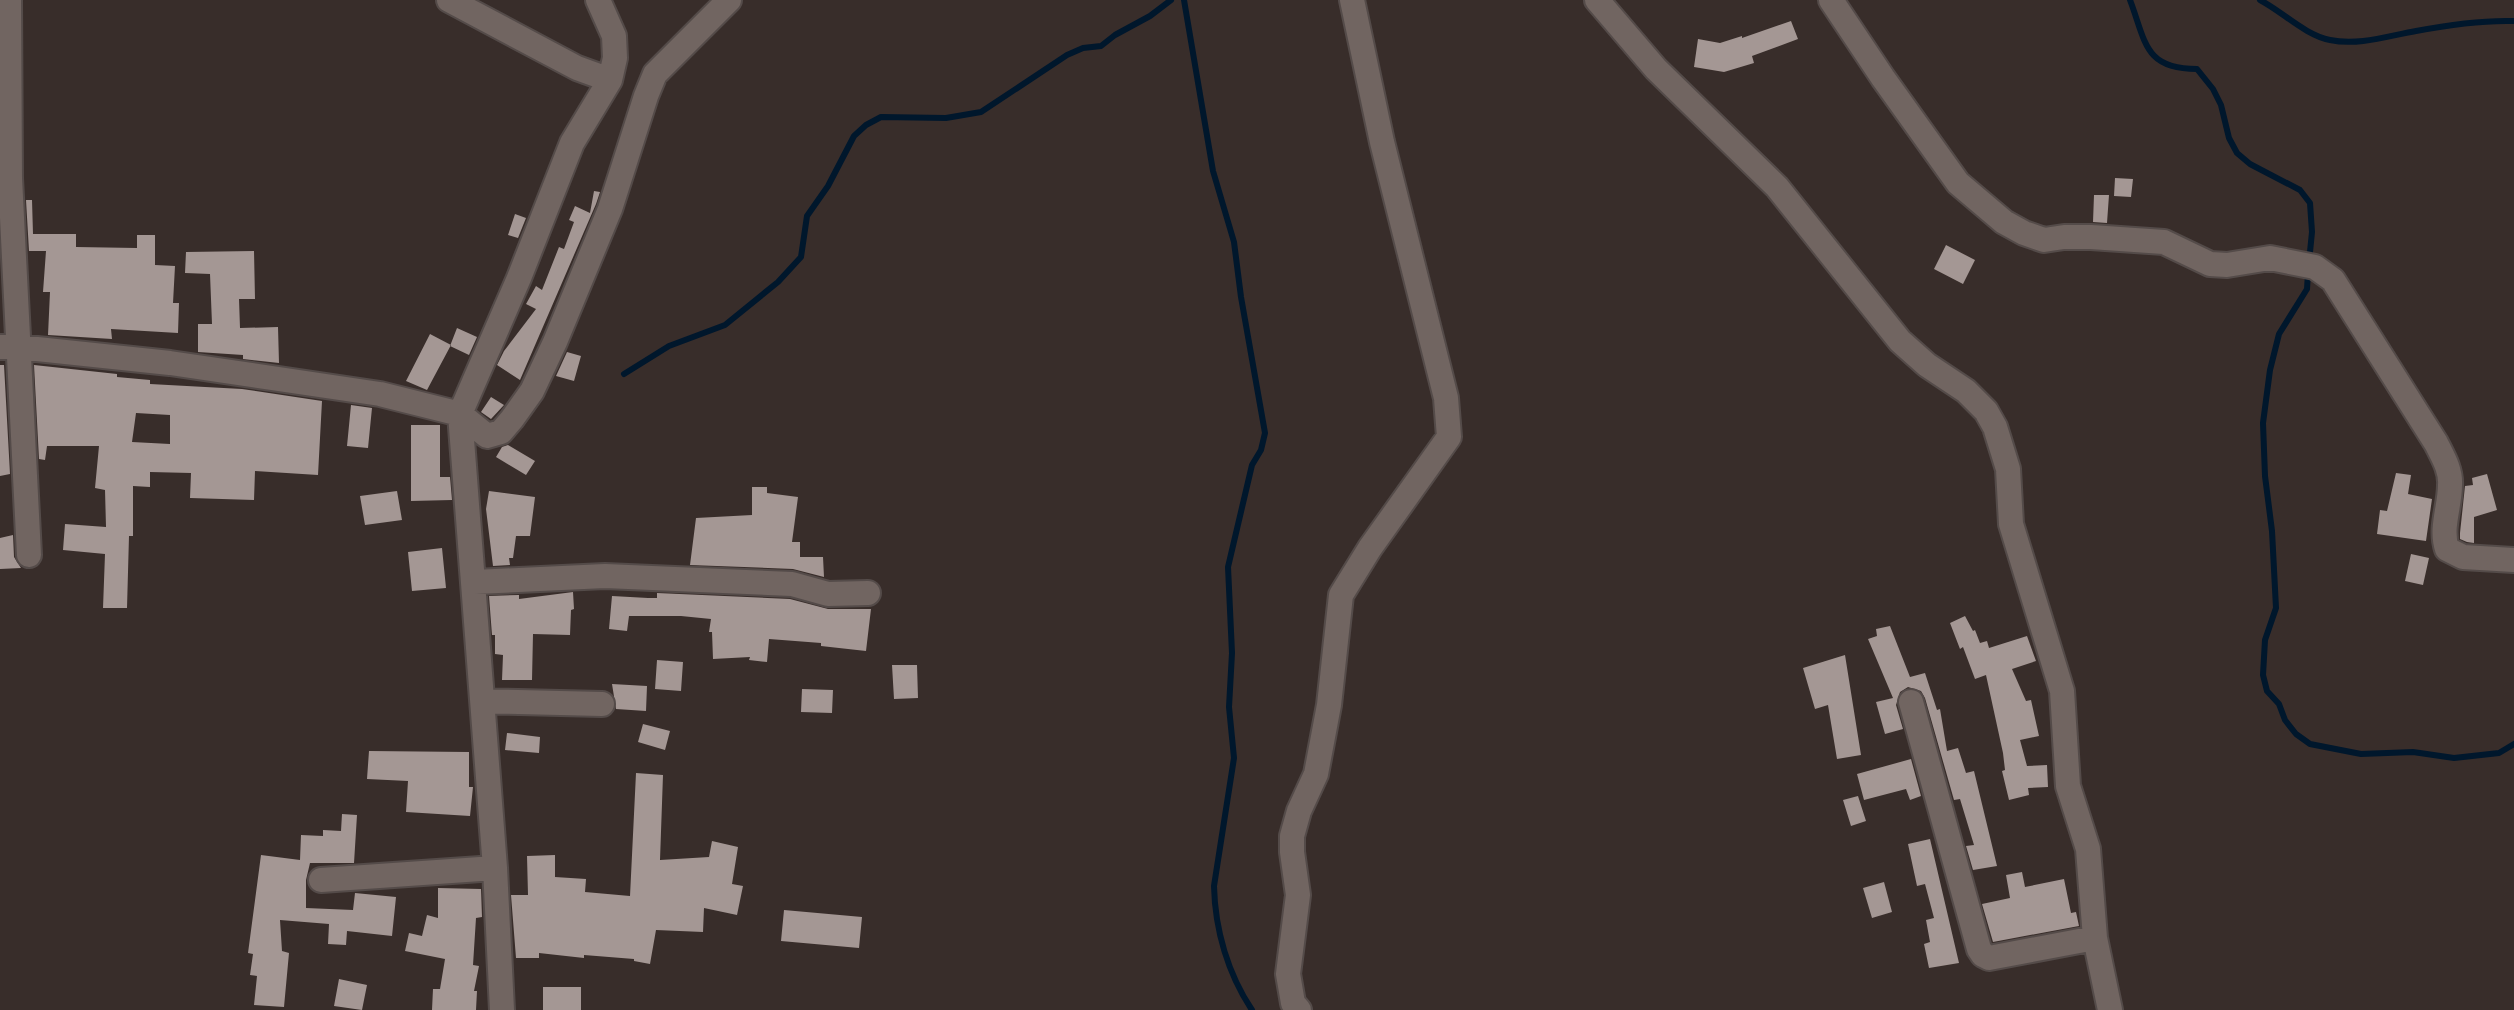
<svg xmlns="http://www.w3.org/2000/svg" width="2514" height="1010" font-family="Signika,sans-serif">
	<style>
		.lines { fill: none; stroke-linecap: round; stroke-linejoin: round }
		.stream { stroke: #00172c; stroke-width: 6 }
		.building { fill: #a49794; fill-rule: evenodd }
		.minor-casing { stroke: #544b49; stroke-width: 28 }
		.minor { stroke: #716561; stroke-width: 24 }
	</style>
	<rect width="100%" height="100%" fill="#382d2a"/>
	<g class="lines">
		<!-- stream -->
		<path class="stream" d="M 1184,0 L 1213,171 L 1234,242 L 1241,297 L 1265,433 L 1261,450 L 1252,465 L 1228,567 L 1232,653 L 1229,707 L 1234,758 L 1214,886 C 1215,930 1228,974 1252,1010
			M 2130,0 C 2146,42 2144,69 2197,69 L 2213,89 L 2221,105 L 2229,138 L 2237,153 L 2250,164 L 2300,190 L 2310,203 L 2312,232 L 2309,262
			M 2260,0 C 2283,12 2305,35 2330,40 C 2358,46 2388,36 2416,31 C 2447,25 2482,20 2514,21
			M 2308,273 L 2307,289 L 2279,334 L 2270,370 L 2263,423 L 2265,476 L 2272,531 L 2276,608 L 2265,640 L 2263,675 L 2267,691 L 2279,704 L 2285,720 L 2296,734 L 2310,744 L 2361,754 L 2413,752 L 2454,758 L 2499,753 L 2514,744
			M 624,374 L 669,346 L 725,325 L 778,282 L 801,257 L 807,216 L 828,186 L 854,136 L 866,125 L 881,117 L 946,118 L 981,112 L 1067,55 L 1083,48 L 1101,46 L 1115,35 L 1150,16 L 1171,0"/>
	</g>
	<!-- building -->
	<path class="building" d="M 1791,21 L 1798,39 L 1752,56 L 1754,63 L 1724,72 L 1694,67 L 1698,39 L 1720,43 L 1742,36 L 1742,38 Z
		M 2115,178 L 2133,179 L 2131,197 L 2114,196 Z
		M 594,191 L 600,192 L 596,204 L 520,380 L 497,365 L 504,351 L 536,309 L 526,304 L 536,286 L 542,290 L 559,247 L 564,249 L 574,222 L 569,220 L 575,206 L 590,213 Z
		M 2094,195 L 2109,195 L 2107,223 L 2093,222 Z
		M 26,200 L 32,200 L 33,234 L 76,234 L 76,247 L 137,248 L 137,235 L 155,235 L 155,265 L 175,266 L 173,303 L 179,303 L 178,333 L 111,329 L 112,339 L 48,335 L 50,292 L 43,292 L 46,251 L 29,251 Z
		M 515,214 L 526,218 L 518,238 L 508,235 Z
		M 1946,245 L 1975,260 L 1963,284 L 1934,269 Z
		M 254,251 L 255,299 L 239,299 L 240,328 L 278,327 L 279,363 L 243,359 L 243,355 L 198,352 L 198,324 L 212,324 L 210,274 L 185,273 L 186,252 Z
		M 457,328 L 477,337 L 469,355 L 450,346 Z
		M 430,334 L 451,345 L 427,390 L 406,381 Z
		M 567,352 L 581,356 L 574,381 L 556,376 Z
		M 0,365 L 4,365 L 10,474 L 0,476 Z
		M 34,365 L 117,374 L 117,377 L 150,380 L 150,384 L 242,389 L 322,401 L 318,475 L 255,471 L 254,500 L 190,498 L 191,473 L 150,472 L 150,487 L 133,486 L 133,536 L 129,536 L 127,608 L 103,608 L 105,554 L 63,550 L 65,524 L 106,527 L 105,490 L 95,488 L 99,446 L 47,446 L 45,460 L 39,459 ZM 136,413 L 170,415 L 170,444 L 132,442 Z
		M 491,397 L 504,405 L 491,419 L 481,412 Z
		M 351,405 L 372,408 L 368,448 L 347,446 Z
		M 411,425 L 440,425 L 440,477 L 450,477 L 452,500 L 411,501 Z
		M 508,445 L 535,461 L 526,475 L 496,457 L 502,447 Z
		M 2396,473 L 2411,475 L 2408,494 L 2432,499 L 2426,541 L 2377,534 L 2380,510 L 2387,511 Z
		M 2487,474 L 2497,510 L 2474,517 L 2474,543 L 2467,542 L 2460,539 L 2460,533 L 2465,486 L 2473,485 L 2472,478 Z
		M 752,487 L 767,487 L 767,493 L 798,497 L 792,542 L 800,542 L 800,557 L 823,557 L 824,577 L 793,569 L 690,565 L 696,518 L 752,515 Z
		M 397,491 L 402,520 L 365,525 L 360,496 Z
		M 489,491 L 535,497 L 530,536 L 516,536 L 513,558 L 509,558 L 510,565 L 493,566 L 486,509 Z
		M 13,535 L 14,557 L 21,568 L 0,569 L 0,538 Z
		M 442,548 L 446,588 L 412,591 L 408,552 Z
		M 2411,554 L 2429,558 L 2423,585 L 2405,581 Z
		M 573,592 L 574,609 L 571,610 L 570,635 L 533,634 L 532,680 L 502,680 L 503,655 L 495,654 L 495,635 L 492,635 L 489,596 L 519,595 L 519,599 Z
		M 657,593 L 790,599 L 828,609 L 871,609 L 866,651 L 821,646 L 821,643 L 769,639 L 767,662 L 749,660 L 750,657 L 713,659 L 712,632 L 709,632 L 711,619 L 681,616 L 629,616 L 627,631 L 609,629 L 612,596 L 648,598 L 657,598 Z
		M 1965,616 L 1973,631 L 1975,630 L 1980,643 L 1987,641 L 1989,648 L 2027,636 L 2036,661 L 2012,669 L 2026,701 L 2031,700 L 2039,736 L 2020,740 L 2027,766 L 2047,765 L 2048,787 L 2028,788 L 2029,795 L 2009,800 L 2002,771 L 2005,770 L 2003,753 L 1986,675 L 1975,679 L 1963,647 L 1960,649 L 1950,623 Z
		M 1890,626 L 1910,677 L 1925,673 L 1937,710 L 1940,709 L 1947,751 L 1958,748 L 1966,773 L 1974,771 L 1997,866 L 1973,870 L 1966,846 L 1974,845 L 1960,799 L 1954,800 L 1925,698 L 1921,691 L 1908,687 L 1900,692 L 1896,705 L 1903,729 L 1885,734 L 1876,702 L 1893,698 L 1868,639 L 1877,636 L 1876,629 Z
		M 1845,655 L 1861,755 L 1837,759 L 1828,705 L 1815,709 L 1803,668 Z
		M 657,660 L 683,662 L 681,691 L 655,689 Z
		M 892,665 L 917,665 L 918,698 L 894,699 Z
		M 612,684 L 647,686 L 646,711 L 616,709 Z
		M 802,689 L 833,690 L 832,713 L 801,712 Z
		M 643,724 L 670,731 L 665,750 L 638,742 Z
		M 507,733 L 540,737 L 539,753 L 505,750 Z
		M 369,751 L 469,752 L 469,787 L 473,787 L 470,816 L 406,812 L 408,781 L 367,779 Z
		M 1911,759 L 1921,796 L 1910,800 L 1906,789 L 1864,800 L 1857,774 Z
		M 636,773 L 663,775 L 660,860 L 709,857 L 712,841 L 738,847 L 732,884 L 743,886 L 737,915 L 704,908 L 703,932 L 656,930 L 650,964 L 634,961 L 634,959 L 584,955 L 584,958 L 539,953 L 539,958 L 516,958 L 511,895 L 528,895 L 527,856 L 555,855 L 555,877 L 586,879 L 585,892 L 630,896 Z
		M 1858,796 L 1866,821 L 1851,826 L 1843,800 Z
		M 342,814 L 357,815 L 354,863 L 310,863 L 306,880 L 306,908 L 353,910 L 355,893 L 396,897 L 392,936 L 347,931 L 346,945 L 328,944 L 329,924 L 280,920 L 282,951 L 289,953 L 284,1007 L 254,1005 L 257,976 L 250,975 L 253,954 L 248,953 L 261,855 L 300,860 L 301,835 L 323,836 L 323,830 L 341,831 Z
		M 1930,839 L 1959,963 L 1929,968 L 1924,944 L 1930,942 L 1926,920 L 1934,918 L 1925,884 L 1917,886 L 1908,844 Z
		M 2022,872 L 2025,887 L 2064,879 L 2071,913 L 2076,912 L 2079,926 L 1993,942 L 1982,904 L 2010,898 L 2006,875 Z
		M 1884,882 L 1892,912 L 1872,918 L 1863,888 Z
		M 438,888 L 481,889 L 482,917 L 476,918 L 473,965 L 479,966 L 474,991 L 477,991 L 476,1010 L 432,1010 L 433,989 L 440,989 L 445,959 L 405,951 L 409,933 L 422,936 L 427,915 L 438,918 Z
		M 784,910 L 862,917 L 859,948 L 781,941 Z
		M 339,979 L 367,985 L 362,1010 L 334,1006 Z
		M 543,987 L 581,987 L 581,1010 L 543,1010 Z"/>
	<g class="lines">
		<defs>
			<path id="minor" d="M 9,0 L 10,178 L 29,555
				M 449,0 L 577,68 L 610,80
				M 1597,0 L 1656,69 L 1777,187 L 1900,341 L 1927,365 L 1966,391 L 1986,411 L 1995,427 L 2008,469 L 2011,524 L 2062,691 L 2068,786 L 2088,849 L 2095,938 L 2110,1010
				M 1831,0 L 1883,78 L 1958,183 L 2004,222 L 2024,233 L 2044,240 L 2064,237 L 2091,237 L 2164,242 L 2210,264 L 2227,265 L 2270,258 L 2315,267 L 2333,280 L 2436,443 C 2443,457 2451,470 2450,485 C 2450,507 2440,528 2447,549 L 2463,557 L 2514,560
				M 0,347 L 18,347 L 170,363 L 380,394 L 460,414 L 487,436 L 501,432 L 512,419 L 532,391 L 555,342 L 610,209 L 646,96 L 655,74 L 729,0
				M 475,582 L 605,576 L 792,584 L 828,594 L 868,593
				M 483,701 L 602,704
				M 1911,702 L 1979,949 L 1983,955 L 1989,958 L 2095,938
				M 321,880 L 495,868
				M 502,1010 L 495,868 L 460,414 L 519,278 L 572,143 L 610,80 L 615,58 L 614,36 L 598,0
				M 1299,1010 L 1293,1003 L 1288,974 L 1298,895 L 1292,852 L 1292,836 L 1299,811 L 1316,774 L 1329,705 L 1341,595 L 1370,548 L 1449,437 L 1446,398 L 1382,142 L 1352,0"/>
		</defs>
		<!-- minor casing -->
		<use href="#minor" class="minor-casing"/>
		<!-- minor -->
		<use href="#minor" class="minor"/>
	</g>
</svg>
